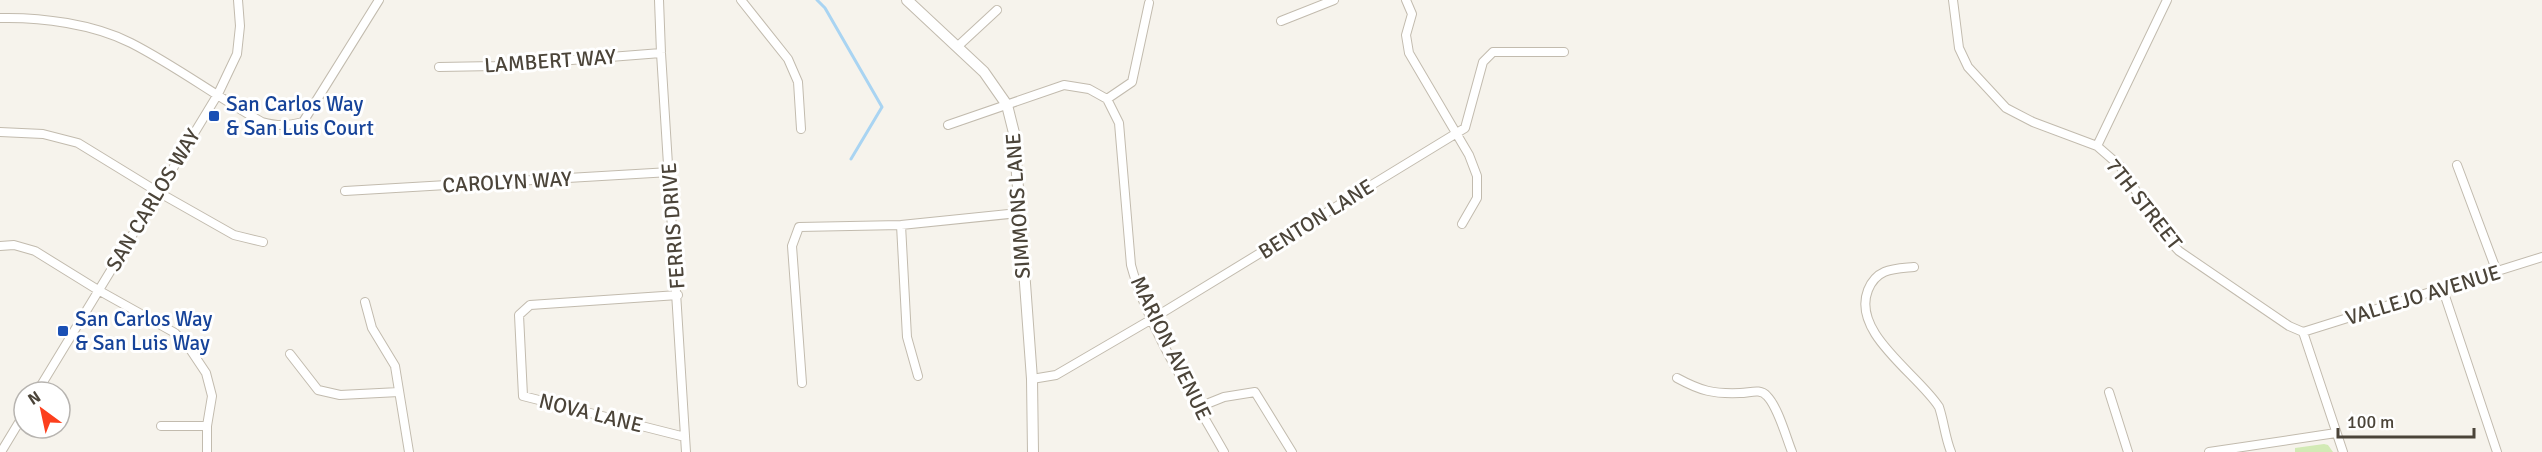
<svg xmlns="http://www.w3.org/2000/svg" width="2542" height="452" font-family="Signika,sans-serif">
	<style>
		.green { fill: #d2eab5 }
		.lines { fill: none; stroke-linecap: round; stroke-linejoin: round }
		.stream { stroke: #a9d4f2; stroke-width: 3 }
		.minor-casing { stroke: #c2bbae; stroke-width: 10 }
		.tertiary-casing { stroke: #c2bbae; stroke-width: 12 }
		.minor { stroke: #fff; stroke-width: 8 }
		.tertiary { stroke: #fff; stroke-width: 10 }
		.transit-dot { fill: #1a4fb4; stroke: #fff; stroke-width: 2 }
		.labels { text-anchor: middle; stroke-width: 6; stroke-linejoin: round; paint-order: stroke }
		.street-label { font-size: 21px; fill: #4b4439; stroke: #fff }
		.transit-label { font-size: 21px; fill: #164399; stroke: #fff; text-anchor: start }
	</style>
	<rect width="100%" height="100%" fill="#f6f3ec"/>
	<!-- green -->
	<path class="green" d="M 2324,444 L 2328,445 L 2333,452 L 2295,452 L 2295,448 Z"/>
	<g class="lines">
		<!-- stream -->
		<path class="stream" d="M 817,0 L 825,8 L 882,107 L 851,159"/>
		<defs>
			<path id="minor" d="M 659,0 L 661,53 L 686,452
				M 741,0 L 788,59 L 798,82 L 801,129
				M 1406,0 L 1412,14 L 1406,35 L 1409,53 L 1469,155 L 1477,176 L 1477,198 L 1462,224
				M 1953,0 L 1959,48 L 1968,67 L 2006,108 L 2033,122 L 2097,146 L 2120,166 L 2164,235 L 2179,251 L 2289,326 L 2303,332 L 2343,452
				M 0,18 C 41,17 94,24 131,43 C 176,66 217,97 262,122 C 277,126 287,126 303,122 L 379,0
				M 1281,21 L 1334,0
				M 957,47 L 997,10
				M 439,67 L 495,66 L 661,53
				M 1107,99 L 1132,82 L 1149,3
				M 948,125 L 1064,85 L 1089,89 L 1107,99 L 1119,123 L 1131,265 C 1148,328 1192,395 1224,452
				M 0,132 L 43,134 L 78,143 L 158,192 L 234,235 L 263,242
				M 2097,146 L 2167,0
				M 2457,165 L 2497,272
				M 345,191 L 670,172
				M 901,225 L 907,337 L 918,376
				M 0,246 L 14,245 L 35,251 L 98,290 L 175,333 L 190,349 L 206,373 L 212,396 L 207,426 L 207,452
				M 1914,267 C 1894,269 1877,268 1868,290 C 1851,333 1918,374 1939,407 C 1944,422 1945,437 1951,452
				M 2443,290 L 2497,452
				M 678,295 L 530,305 L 519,315 L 523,396 L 685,437
				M 365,302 L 372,328 L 395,366 L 409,452
				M 2303,332 L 2542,257
				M 290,354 L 318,390 L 340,395 L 399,392
				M 1677,378 C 1701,391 1713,394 1740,393 C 1750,393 1760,388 1767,396 C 1778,407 1786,437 1792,452
				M 1032,379 L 1056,375 L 1152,319 L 1465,128 L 1483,62 L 1493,52 L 1564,52
				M 802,383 L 792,246 L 799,227 L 901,225 L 1019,213
				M 37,392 L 218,94 L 237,54 L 240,26 L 238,0
				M 2109,392 L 2128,452
				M 1199,407 L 1224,397 L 1255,392 L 1292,452
				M 161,426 L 207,426
				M 1,452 L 24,414
				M 2209,452 L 2336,433"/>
			<path id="tertiary" d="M 907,0 L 984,72 L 1007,105 L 1014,133 L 1032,379 L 1033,452"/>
		</defs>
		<!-- minor casing -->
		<use href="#minor" class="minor-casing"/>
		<!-- tertiary casing -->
		<use href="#tertiary" class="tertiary-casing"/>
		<!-- minor -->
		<use href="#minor" class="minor"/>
		<!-- tertiary -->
		<use href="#tertiary" class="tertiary"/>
	</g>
	<!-- markers -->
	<g class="transit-dot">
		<rect x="208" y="110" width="12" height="12" rx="3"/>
		<rect x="57" y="325" width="12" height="12" rx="3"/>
	</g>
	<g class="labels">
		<!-- street labels -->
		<g class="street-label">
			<text transform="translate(550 61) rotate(-4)" y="7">LAMBERT WAY</text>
			<text transform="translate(507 182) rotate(-3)" y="7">CAROLYN WAY</text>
			<text transform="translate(153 200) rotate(-59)" y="7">SAN CARLOS WAY</text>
			<text transform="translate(2144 204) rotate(52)" y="7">7TH STREET</text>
			<text transform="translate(1018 206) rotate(-94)" y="7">SIMMONS LANE</text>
			<text transform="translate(1316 219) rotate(-32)" y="7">BENTON LANE</text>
			<text transform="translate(673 226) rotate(-94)" y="7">FERRIS DRIVE</text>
			<text transform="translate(2423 295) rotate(-17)" y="7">VALLEJO AVENUE</text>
			<text transform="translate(1171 348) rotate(64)" y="7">MARION AVENUE</text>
			<text transform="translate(591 413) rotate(14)" y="7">NOVA LANE</text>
		</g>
		<!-- transit labels -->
		<g class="transit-label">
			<text x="226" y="111">San Carlos Way<tspan x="226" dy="24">&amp; San Luis Court</tspan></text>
			<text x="75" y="326">San Carlos Way<tspan x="75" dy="24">&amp; San Luis Way</tspan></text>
		</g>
	</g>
	<!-- north arrow -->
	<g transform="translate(42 410) rotate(327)"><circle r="28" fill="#ffffff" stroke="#b7b4b0" stroke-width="1.5"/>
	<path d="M0-4.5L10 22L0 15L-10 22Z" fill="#fc3f1d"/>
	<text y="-9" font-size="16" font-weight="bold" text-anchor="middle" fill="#4b4439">N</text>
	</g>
	<!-- scale -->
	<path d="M2338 428v9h136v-9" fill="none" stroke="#4b4439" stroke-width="3"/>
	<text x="2347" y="428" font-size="18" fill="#4b4439" stroke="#ffffff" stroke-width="4.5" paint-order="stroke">100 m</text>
</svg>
